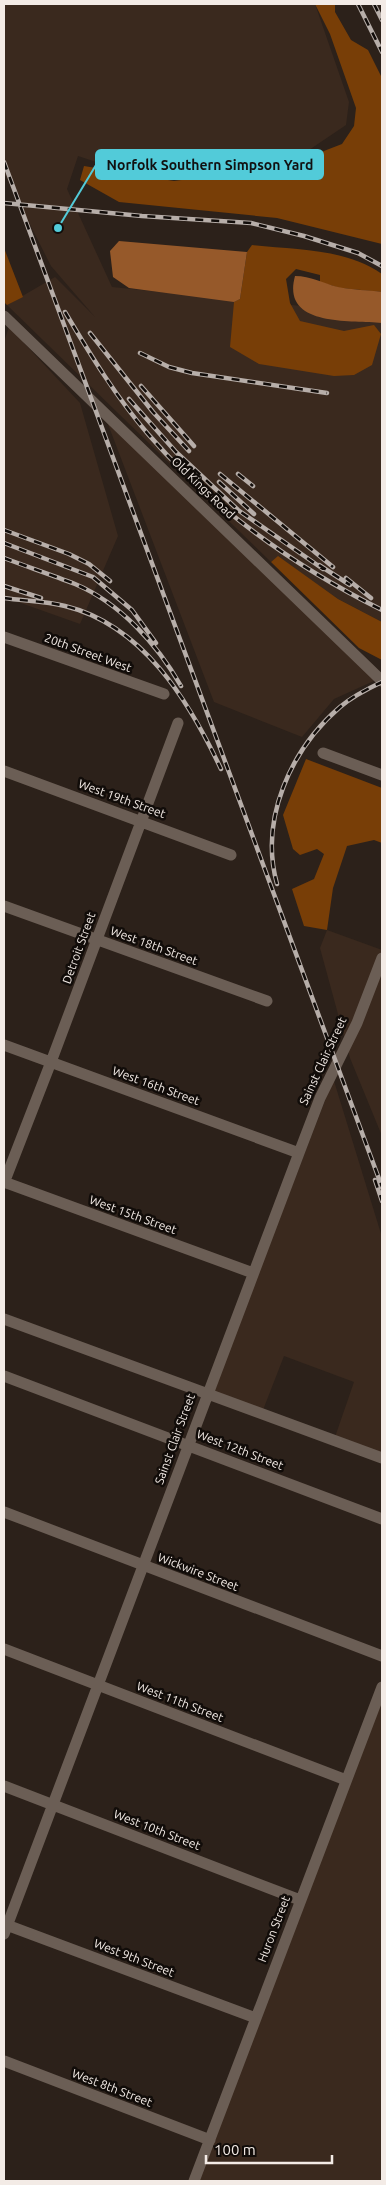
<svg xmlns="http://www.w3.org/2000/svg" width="386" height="2185" font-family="Ubuntu,sans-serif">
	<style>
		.built { fill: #3a291e }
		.forest { fill: #783e07 }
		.water { fill: #96592a }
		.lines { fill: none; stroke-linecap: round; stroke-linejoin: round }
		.minor { stroke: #6b5e55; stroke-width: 11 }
		.rail-casing { stroke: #b7aea9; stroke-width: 4.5 }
		.rail { stroke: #110c09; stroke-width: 2.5; stroke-dasharray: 8; stroke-linecap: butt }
		.labels { text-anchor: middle; stroke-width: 5; stroke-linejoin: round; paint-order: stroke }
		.street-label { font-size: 12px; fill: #f3ebe6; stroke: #110c09 }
		.leader { fill: none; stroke: #52cbd9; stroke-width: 2 }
		.callout-dot { fill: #52cbd9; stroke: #110c09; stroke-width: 2 }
		.callout { fill: #52cbd9; stroke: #52cbd9; stroke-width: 2 }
		.callout-label { font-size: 14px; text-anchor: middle; font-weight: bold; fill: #111 }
	</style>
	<rect width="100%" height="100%" fill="#2c211a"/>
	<!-- built -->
	<path class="built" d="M 4,4 L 315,4 L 349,102 L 346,125 L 303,154 L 213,172 L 142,177 L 78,156 L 67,189 L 112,287 L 382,314 L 382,622 L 338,599 L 278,557 L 271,562 L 7,305 L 55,277 L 95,317 L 51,266 L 4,173 Z
		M 9,327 L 80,403 L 118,536 L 80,624 L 4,597 L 4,342 Z
		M 106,419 L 376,680 L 334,699 L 302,737 L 214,702 Z
		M 327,930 L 382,950 L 382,1136 L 350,1058 L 320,948 Z
		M 334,1081 L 382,1237 L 382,1454 L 335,1437 L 354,1382 L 284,1356 L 263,1410 L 213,1391 L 331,1085 Z
		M 382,1694 L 382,2181 L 198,2181 Z"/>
	<!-- forest -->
	<path class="forest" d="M 315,4 L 335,4 L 335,12 L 351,40 L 368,50 L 382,78 L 382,244 L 277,218 L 119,202 L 80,180 L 84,166 L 174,181 L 285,166 L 342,144 L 354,126 L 356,108 L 330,34 Z
		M 252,245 C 295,250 345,248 382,274 L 382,292 L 340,288 L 320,282 L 320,275 L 296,269 L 286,279 L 290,303 L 300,321 L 344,331 L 374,325 L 381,334 L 372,365 L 354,375 L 334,376 L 259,364 L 230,347 L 234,302 L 240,299 L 247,252 Z
		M 4,248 L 23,297 L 7,305 L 4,302 Z
		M 278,556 L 338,599 L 382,622 L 382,660 L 359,648 L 271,562 Z
		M 306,759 L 382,788 L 382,843 L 374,840 L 347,846 L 333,888 L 327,930 L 304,926 L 292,889 L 314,879 L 324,854 L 317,849 L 300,855 L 293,849 L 283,815 Z"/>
	<!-- water -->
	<path class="water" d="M 119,241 L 247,252 L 240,299 L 234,302 L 129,288 L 113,277 L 110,251 Z
		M 295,276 C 311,276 322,283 338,287 C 352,290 368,290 382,292 L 382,323 C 349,320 281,327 295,276 Z"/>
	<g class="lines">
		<!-- minor -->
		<path class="minor" d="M 4,316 L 382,681
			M 4,637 L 164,694
			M 323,753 L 382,775
			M 4,771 L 231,855
			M 4,906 L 267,1001
			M 4,1045 L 299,1153
			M 4,1182 L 253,1273
			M 4,1183 L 51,1062 L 178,723
			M 4,1319 L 382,1458
			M 4,1376 L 382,1519
			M 4,1512 L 382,1656
			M 4,1649 L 346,1780
			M 4,1786 L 300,1900
			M 4,1924 L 256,2018
			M 4,1934 L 299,1153 L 320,1098 L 357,1023 L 382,958
			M 4,2061 L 210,2140
			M 194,2181 L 382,1687"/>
		<defs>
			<path id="rail" d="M 358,4 L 382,52
				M 374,4 L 382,20
				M 4,162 L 382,1187
				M 4,203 L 142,216 L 251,223 L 304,236 L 358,253 L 382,266
				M 65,312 C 90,354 116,397 148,434 C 213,509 294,566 382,610
				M 90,333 L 153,412 L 189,451
				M 140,353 L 169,367 L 192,373 L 327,393
				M 141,386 L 194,446
				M 129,399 L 176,452 L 238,510 L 323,569
				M 220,474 L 333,567
				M 238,474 L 253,486
				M 219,482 L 254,514
				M 4,530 L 69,554 L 89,564 L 110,581
				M 4,543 L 93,577 L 132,610 L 156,643
				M 4,558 C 28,567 52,575 75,584 C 120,603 157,644 181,686
				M 319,565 L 350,585
				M 346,578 L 371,598
				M 4,586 L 41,598
				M 4,598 C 24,601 45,601 65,606 C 143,625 189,701 221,769
				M 277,884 C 259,819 291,749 340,707 C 353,696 367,689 382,682
				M 375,1180 L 382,1201"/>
		</defs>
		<!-- rail casing -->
		<use href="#rail" class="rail-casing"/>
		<!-- rail -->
		<use href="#rail" class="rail"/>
	</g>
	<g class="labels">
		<!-- street labels -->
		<g class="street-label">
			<text transform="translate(203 488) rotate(44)" y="4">Old Kings Road</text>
			<text transform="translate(88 653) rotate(20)" y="4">20th Street West</text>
			<text transform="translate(122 799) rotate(20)" y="4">West 19th Street</text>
			<text transform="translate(154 946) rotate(20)" y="4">West 18th Street</text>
			<text transform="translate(79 948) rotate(-70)" y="4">Detroit Street</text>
			<text transform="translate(323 1061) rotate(-65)" y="4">Sainst Clair Street</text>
			<text transform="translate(156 1086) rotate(20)" y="4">West 16th Street</text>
			<text transform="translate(133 1215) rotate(20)" y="4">West 15th Street</text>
			<text transform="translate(175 1439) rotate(-70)" y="4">Sainst Clair Street</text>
			<text transform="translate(240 1450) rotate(21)" y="4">West 12th Street</text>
			<text transform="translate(198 1572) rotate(21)" y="4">Wickwire Street</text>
			<text transform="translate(180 1702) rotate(21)" y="4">West 11th Street</text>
			<text transform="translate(157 1830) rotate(21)" y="4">West 10th Street</text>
			<text transform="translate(274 1929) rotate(-69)" y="4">Huron Street</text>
			<text transform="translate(134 1958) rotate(21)" y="4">West 9th Street</text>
			<text transform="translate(112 2088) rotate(21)" y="4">West 8th Street</text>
		</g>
	</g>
	<!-- callouts -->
	<path class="leader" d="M58 228L96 165"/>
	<circle class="callout-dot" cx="58" cy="228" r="5"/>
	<rect class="callout" x="96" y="150" width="227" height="29" rx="5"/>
	<g class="callout-label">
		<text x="210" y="170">Norfolk Southern Simpson Yard</text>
	</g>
	<!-- border -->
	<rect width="386" height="2185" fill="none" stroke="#f3ebe6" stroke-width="10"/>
	<!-- scale -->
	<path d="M206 2155v8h126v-8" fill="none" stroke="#f3ebe6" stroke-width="2.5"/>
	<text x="214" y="2155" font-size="15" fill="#f3ebe6" stroke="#110c09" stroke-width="4" paint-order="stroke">100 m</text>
</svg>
